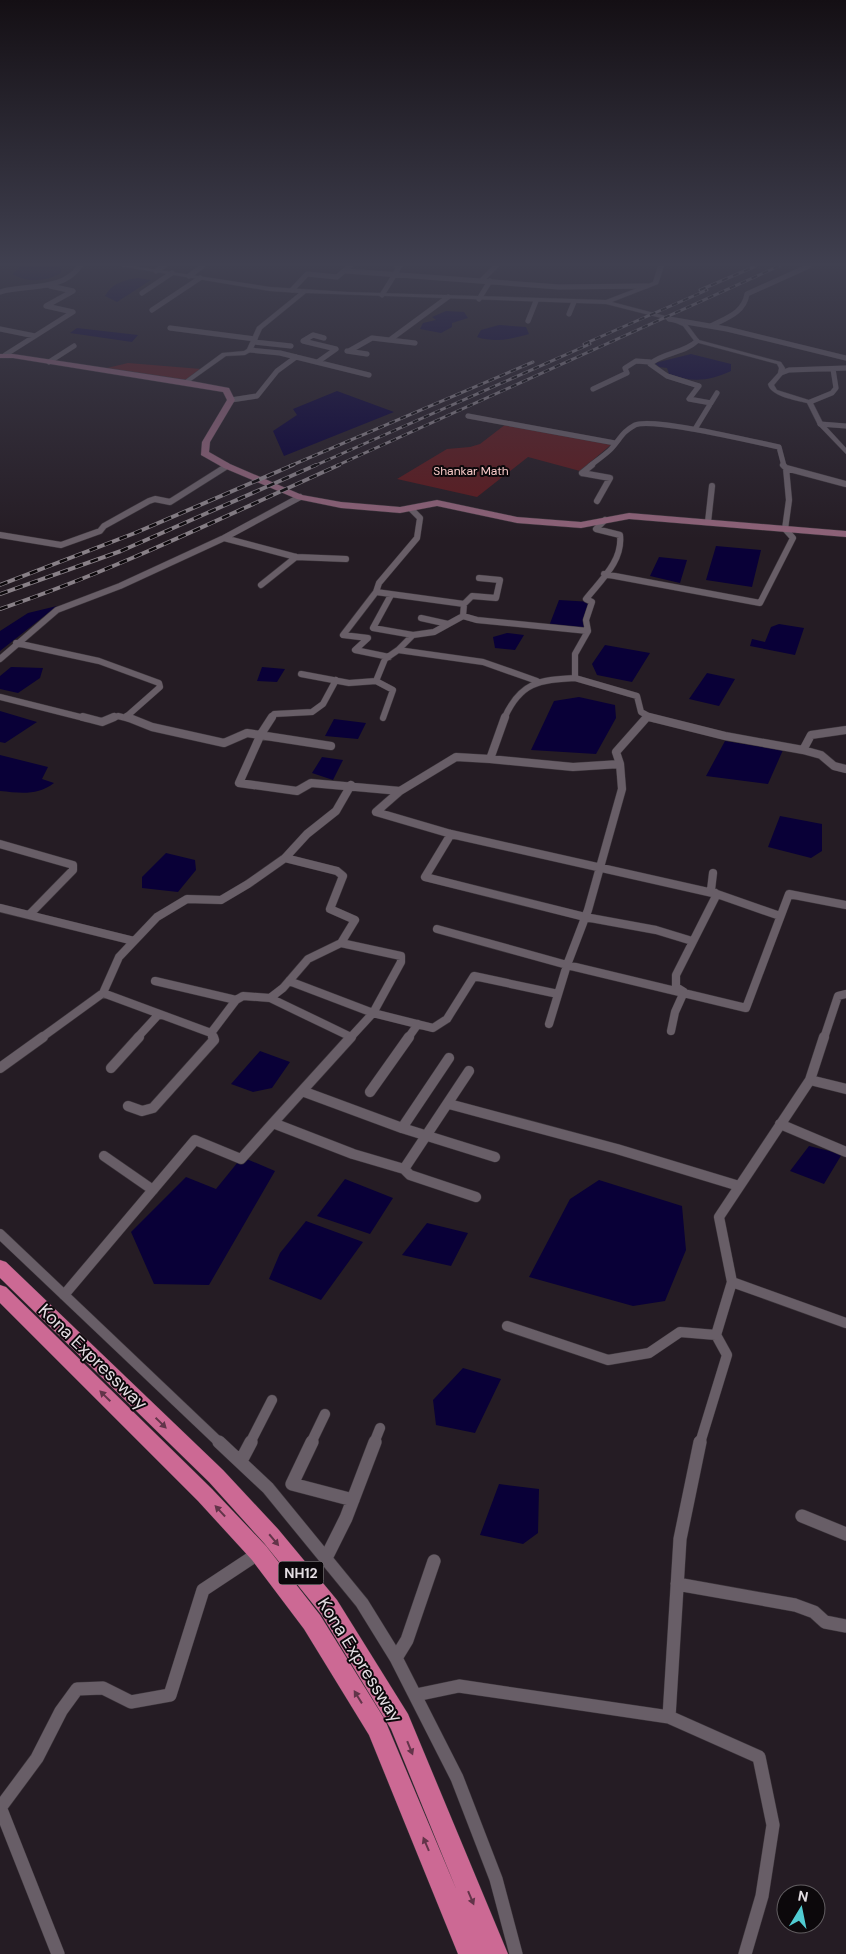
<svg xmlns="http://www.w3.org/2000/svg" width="846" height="1954" font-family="'DM Sans',sans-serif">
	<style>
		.green { fill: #5c1a1e }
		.water { fill: #090037 }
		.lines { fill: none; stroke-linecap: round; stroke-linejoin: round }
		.minor-far4-casing { stroke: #3d363c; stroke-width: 5.5 }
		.minor-far3-casing { stroke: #3d363c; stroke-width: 7 }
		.minor-far2-casing { stroke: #3d363c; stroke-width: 9 }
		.minor-far1-casing { stroke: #3d363c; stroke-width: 11 }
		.minor-casing { stroke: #3d363c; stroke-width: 14 }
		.tertiary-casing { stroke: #3d363c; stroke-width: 1 }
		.secondary-casing { stroke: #3d363c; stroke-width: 1 }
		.trunk-casing { stroke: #3d363c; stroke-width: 1 }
		.minor-far4 { stroke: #685e67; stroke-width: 5 }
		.minor-far3 { stroke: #685e67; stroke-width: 6 }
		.minor-far2 { stroke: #685e67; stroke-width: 8 }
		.minor-far1 { stroke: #685e67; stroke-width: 10 }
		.minor { stroke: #685e67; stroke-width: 13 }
		.tertiary { fill: #685e67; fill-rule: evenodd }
		.secondary { fill: #8e6278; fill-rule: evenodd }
		.trunk { fill: #cc6994; fill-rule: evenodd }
		.rail-far1-casing { stroke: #888087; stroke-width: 3 }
		.rail-casing { stroke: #888087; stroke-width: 4 }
		.rail-far1 { stroke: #0c080b; stroke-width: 2; stroke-dasharray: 6; stroke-linecap: butt }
		.rail { stroke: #0c080b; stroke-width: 2.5; stroke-dasharray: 8; stroke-linecap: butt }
		.oneway { fill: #623449 }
		.labels { text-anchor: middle; stroke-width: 4; stroke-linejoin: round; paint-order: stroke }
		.far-park-label { font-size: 12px; fill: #f8c9c7; stroke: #0c080b }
		.shield { fill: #0c080b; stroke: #a39ea2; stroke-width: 1 }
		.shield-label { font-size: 14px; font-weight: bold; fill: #e4dee3 }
		.near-street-label { font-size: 18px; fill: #e4dee3; stroke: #0c080b }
	</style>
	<rect width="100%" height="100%" fill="#251c24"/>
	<!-- green -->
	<path class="green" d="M 128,363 L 201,369 L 185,381 L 103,369 Z
		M 506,424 L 613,443 L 580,471 L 528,457 L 477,497 L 397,479 L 447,449 L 470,447 L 480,444 Z"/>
	<!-- water -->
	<path class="water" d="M 21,266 L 60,266 L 61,273 C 45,282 28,283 12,274 Z
		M 138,278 L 151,280 L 117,302 L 105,296 C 112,283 124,280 138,278 Z
		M 446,311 L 464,312 L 468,318 L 452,323 L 452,327 L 441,333 L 420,329 L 423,323 L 436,320 L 432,317 Z
		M 499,325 L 526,327 L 529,334 C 512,339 495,343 477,337 L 481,330 Z
		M 77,328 L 138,335 L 132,342 L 70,333 Z
		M 691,354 L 731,364 L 731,371 C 709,381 693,383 669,374 L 667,368 L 659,367 L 655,363 Z
		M 337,391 L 394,412 L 284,456 L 273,431 L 297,415 L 293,409 Z
		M 716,546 L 761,550 L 752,587 L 706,580 Z
		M 659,557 L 687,560 L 680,583 L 650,576 Z
		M 559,600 L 592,602 L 586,620 L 591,630 L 549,626 Z
		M 57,606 L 0,651 L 0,631 L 28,613 Z
		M 779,624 L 804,628 L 795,655 L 750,646 L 752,639 L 765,642 L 771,627 Z
		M 507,633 L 524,635 L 515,650 L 495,648 L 493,637 Z
		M 605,645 L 650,653 L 632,682 L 597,675 L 592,664 Z
		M 11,667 L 12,667 L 43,668 L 40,678 L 18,693 L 0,689 L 0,676 Z
		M 262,667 L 285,669 L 277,682 L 257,681 Z
		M 707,673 L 735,679 L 719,706 L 689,699 Z
		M 579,697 L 615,705 L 616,718 L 596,754 L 531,750 L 554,701 Z
		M 0,711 L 37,722 L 5,743 L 0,742 Z
		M 334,719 L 366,723 L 358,739 L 325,736 Z
		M 725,741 L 783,750 L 768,784 L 706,776 Z
		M 0,755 L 48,767 L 42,779 L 54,783 C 37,796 20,793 0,791 Z
		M 322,757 L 343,760 L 333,780 L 312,773 Z
		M 780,816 L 822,824 L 822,851 L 811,858 L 768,847 Z
		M 166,853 L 195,860 L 196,870 L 178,892 L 142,888 L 142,877 Z
		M 260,1051 L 290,1062 L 272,1088 L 253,1092 L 231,1084 Z
		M 809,1146 L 842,1154 L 824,1184 L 790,1171 Z
		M 242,1157 L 275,1171 L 209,1285 L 154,1284 L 131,1232 L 186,1177 L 216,1189 Z
		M 345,1179 L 393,1198 L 370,1234 L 317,1216 Z
		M 599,1180 L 682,1206 L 686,1250 L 665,1301 L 633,1306 L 529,1277 L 570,1199 Z
		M 306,1221 L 363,1242 L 321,1300 L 269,1279 L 280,1253 Z
		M 427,1223 L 468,1233 L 451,1266 L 402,1255 Z
		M 463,1368 L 501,1379 L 475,1433 L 436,1425 L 433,1400 Z
		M 499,1484 L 539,1489 L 538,1533 L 523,1544 L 480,1535 Z"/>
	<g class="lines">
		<defs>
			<path id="minor-far4" d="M 156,271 L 164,266
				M 347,271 L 559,287 L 647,286
				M 189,276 L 203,266
				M 482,280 L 496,266
				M 292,290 L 307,274 L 337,277 L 350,266
				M 0,292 C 27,284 62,292 80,266
				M 142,293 L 172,273
				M 382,295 L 400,266 L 397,266
				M 479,299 L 490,281
				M 152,310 L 200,278
				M 569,314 L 574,302
				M 669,319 L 727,329 L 846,358
				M 528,321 L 536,301
				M 711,326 C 726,318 744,313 747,294 L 809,266
				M 170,328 L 255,339
				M 0,329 L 35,336
				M 391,339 L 448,297
				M 697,341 C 683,354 663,352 650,364 L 667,376 L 699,386 L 689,399 L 711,403
				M 254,342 L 291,346
				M 250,350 L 280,353 L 369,375
				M 347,351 L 367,354
				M 349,351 L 372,338 L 415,343
				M 5,355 L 73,312 L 46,306 L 73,291 L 50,286 L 54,284
				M 319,361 L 336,349 L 303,341 L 313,335 L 324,338
				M 49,362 L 74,346
				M 781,373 L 789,370 L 846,368
				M 593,389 L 627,373 L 625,368 L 636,361 L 650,362
				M 231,400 L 257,396 L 277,371 L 296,357
				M 810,402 L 832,393 L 836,388 L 833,369
				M 468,416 L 615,443
				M 820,424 L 846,426
				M 695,429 L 717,393
				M 590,466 C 597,460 605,455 611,449 C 621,438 622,432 635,425 C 653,417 755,442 779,447 L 784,466"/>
			<path id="minor-far3" d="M 783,465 L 786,468
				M 582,473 L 592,465
				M 582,473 L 610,478 L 597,501
				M 411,509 L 420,518 L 417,538 L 379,583 L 376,592 L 464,604 L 472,596 L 496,598 L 500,580 L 479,578
				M 605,520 L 596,529 L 620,535 C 623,561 601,580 586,599 L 592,602 L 586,620 L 588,631 L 575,654 L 575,678 L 637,696 L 641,712 L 654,719
				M 708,522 L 712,486
				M 0,535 L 61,545 L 100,531 L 104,526 L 149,501 L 155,499 L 170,502 L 227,466
				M 224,538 L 296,557 L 346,559
				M 604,574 L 760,603 L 793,538 L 785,529 L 789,500 L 786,468 L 846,484
				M 261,585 L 296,557
				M 376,592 L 343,635 L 368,638 L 355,650 L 389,657
				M 391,595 L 373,628 L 413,635
				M 464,604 L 463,616 L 477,620 L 588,631
				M 421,618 L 448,624
				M 16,643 L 99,661 L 159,683 L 160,687 L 126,717
				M 398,650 L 413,635 L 434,632 L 463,616
				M 0,659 L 57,610 L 120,586 L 224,538 L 300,497
				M 301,674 L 349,683 L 376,681 L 385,659 L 398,650 L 483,662 L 537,681
				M 376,681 L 393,690 L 383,718
				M 0,697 L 88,719
				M 111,719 L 118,716 L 130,719
				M 271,719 L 274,714 L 312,712 L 323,704 L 336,680
				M 504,719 C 520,682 539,680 575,678
				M 646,719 L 647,717"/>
			<path id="minor-far2" d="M 83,717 L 102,722 L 114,717
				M 127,717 L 152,727 L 224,743 L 247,733 L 331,746
				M 272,717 L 261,734 L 239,783 L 297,791 L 311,783 L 400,791 L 456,757 L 490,759 L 505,717
				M 649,717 L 725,736 L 803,750 L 821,755 L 834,766 L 846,769
				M 803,750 L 811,735 L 846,730
				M 490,759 L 573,767 L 620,764 L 622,789 L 588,910 L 567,965 L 549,1024
				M 620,764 L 616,752 L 647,717
				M 400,791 L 376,812 L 451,834 L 717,894 L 780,916
				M 451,834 L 425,877 L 585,917 L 656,930 L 692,941
				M 0,844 L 73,865 L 73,870 L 29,915
				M 0,908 L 134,941
				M 437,929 L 567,965 L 746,1008 L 789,894 L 846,905
				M 341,943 L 401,956 L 401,962 L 373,1013 L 350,1038
				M 155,981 L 236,1000
				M 289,981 L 373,1013 L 433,1028 L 447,1019 L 474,976 L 558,994
				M 103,993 L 211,1033 L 236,1000 L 243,996 L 270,998 L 283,988 L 308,959 L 341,943 L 355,920 L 330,909 L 343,876 L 337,871 L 285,858
				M 270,998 L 351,1037
				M 671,1031 L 675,1012 L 684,992 L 676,987 L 676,975 L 717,894 L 711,890 L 713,873
				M 211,1033 L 213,1038
				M 41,1038 L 103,993 L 119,957 L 157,917 L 187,899 L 221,900 L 248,884 L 285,858 L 307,834 L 336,811 L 351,785
				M 137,1038 L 159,1014
				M 408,1038 L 418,1024
				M 824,1038 L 838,996 L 846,994"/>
			<path id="minor-far1" d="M 351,1037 L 273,1123 L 353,1154 L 404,1169 L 410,1175 L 476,1197
				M 824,1037 L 810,1080 L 846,1089
				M 0,1068 L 43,1037
				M 111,1068 L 139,1037
				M 810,1080 L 719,1217 L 732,1282 L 846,1323
				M 302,1091 L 402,1128 L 495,1157
				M 370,1092 L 409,1037
				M 449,1104 L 617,1149 L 739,1186
				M 128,1106 L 142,1111 L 153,1108 L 214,1040 L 213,1037
				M 780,1124 L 846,1152
				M 402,1128 L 449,1058
				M 104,1156 L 153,1190
				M 404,1169 L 469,1071
				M 0,1234 L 220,1443
				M 64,1295 L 195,1140 L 241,1159 L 273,1123
				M 507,1326 L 608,1360 L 649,1353 L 680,1332 L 716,1335
				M 250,1443 L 272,1400
				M 311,1443 L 325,1414
				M 374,1443 L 380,1428
				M 700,1443 L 727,1355 L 716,1335 L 732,1282"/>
			<path id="minor" d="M 219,1442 L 268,1488 L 362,1603 L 396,1658 L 457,1778 L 496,1879 L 516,1954
				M 312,1442 L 292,1484 L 353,1500
				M 241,1461 L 251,1442
				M 802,1516 L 846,1534
				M 326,1558 L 346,1518 L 375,1442
				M 677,1584 L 795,1605 L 814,1612 L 825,1622 L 846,1626
				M 396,1658 L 407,1640 L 434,1561
				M 416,1695 L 459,1686 L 669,1717 L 759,1757 L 773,1825 L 762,1896 L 745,1954
				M 669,1717 L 680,1539 L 700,1442
				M 0,1807 L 58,1954
				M 0,1808 L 37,1758 L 61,1711 L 77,1689 L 103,1688 L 131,1702 L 170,1695 L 203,1590 L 259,1553"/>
			<path id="tertiary" d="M 120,266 L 132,266 L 270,287 L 348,292 L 606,300 L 653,282 L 658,266 L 664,266 L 658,284 L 612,302 L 673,318 L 687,324 L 699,340 L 781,362 L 785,368 L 784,373 L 774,385 L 777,390 L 812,401 L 823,423 L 846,448 L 846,454 L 818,425 L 807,403 C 795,400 770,396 768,384 L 778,373 L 779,368 L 777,364 L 695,342 L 683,326 L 669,320 L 606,304 L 306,293 L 262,329 L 252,351 L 245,355 L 226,356 L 188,383 L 184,383 L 184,381 L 222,353 L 244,351 L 247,349 L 257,327 L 299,293 L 270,291 Z"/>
			<path id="secondary" d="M 0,354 L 13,354 L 186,380 L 229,388 L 235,400 L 210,442 L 209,452 L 230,464 L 302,495 L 341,502 L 400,507 L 437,500 L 517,517 L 581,522 L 629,513 L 846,531 L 846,537 L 629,519 L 581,528 L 517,523 L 437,506 L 400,513 L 341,508 L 297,499 L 224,468 L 201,455 L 202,442 L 227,400 L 223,392 L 13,358 L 0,358 Z"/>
			<path id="trunk" d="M 0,1260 L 6,1262 L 223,1470 L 278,1529 L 337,1600 L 408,1714 L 508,1954 L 458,1954 L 369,1735 L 304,1629 L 252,1560 L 198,1501 L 0,1303 L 0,1285 L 6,1287 L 212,1489 L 266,1546 L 320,1615 L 385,1720 L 457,1891 L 391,1729 L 321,1614 L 264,1543 L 209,1482 L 0,1278 Z"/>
		</defs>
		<!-- minor-far4 casing -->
		<use href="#minor-far4" class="minor-far4-casing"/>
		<!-- minor-far3 casing -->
		<use href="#minor-far3" class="minor-far3-casing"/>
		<!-- minor-far2 casing -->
		<use href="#minor-far2" class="minor-far2-casing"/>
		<!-- minor-far1 casing -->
		<use href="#minor-far1" class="minor-far1-casing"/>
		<!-- minor casing -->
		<use href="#minor" class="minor-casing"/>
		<!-- tertiary casing -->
		<use href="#tertiary" class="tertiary-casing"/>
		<!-- secondary casing -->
		<use href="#secondary" class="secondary-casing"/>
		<!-- trunk casing -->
		<use href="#trunk" class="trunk-casing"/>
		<!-- minor-far4 -->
		<use href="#minor-far4" class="minor-far4"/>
		<!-- minor-far3 -->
		<use href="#minor-far3" class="minor-far3"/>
		<!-- minor-far2 -->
		<use href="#minor-far2" class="minor-far2"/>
		<!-- minor-far1 -->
		<use href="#minor-far1" class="minor-far1"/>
		<!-- minor -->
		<use href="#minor" class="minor"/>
		<!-- tertiary -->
		<use href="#tertiary" class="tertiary"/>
		<!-- secondary -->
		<use href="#secondary" class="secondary"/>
		<!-- trunk -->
		<use href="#trunk" class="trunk"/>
		<defs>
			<path id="rail-far1" d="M 700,290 L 756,266
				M 584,344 L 707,290
				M 290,466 L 533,362
				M 314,466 L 590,344
				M 336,466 L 779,266"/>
			<path id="rail" d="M 0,585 L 135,533 L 293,465
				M 0,594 L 121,551 L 316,465
				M 0,609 C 116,570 227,515 339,465"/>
		</defs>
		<!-- rail-far1 casing -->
		<use href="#rail-far1" class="rail-far1-casing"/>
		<!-- rail casing -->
		<use href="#rail" class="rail-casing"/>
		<!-- rail-far1 -->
		<use href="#rail-far1" class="rail-far1"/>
		<!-- rail -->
		<use href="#rail" class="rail"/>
	</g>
	<!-- one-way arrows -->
	<defs><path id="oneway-solid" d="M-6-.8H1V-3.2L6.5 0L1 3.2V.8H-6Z" transform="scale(1.25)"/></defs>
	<g class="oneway">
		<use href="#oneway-solid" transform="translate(105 1396) rotate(-135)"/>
		<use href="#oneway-solid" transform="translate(161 1423) rotate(44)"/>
		<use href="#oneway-solid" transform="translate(220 1511) rotate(-133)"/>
		<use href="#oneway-solid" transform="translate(274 1540) rotate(50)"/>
		<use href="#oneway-solid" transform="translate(358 1697) rotate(-122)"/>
		<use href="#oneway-solid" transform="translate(410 1748) rotate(68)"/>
		<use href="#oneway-solid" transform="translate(426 1844) rotate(-113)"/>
		<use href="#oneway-solid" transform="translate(471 1898) rotate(67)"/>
	</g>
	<!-- sky -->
	<linearGradient id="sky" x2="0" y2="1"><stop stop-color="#140f14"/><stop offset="0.49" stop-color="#404050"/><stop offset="1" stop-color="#404050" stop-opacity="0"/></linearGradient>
	<rect width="846" height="539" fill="url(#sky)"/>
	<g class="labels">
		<!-- far-park labels -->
		<g class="far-park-label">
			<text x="471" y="475">Shankar Math</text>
		</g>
		<!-- shield labels -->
		<rect class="shield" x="278.5" y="1561.5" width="45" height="23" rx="4"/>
		<g class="shield-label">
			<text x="301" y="1578">NH12</text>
		</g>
		<!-- near-street labels -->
		<g class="near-street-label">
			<text transform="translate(93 1357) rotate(44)" y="6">Kona Expressway</text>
			<text transform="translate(360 1660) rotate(58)" y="6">Kona Expressway</text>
		</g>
	</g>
	<!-- north arrow -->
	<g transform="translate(801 1909) rotate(10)"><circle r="24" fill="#0c080b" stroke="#625e61"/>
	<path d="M0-4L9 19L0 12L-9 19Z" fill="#51ccd3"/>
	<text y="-8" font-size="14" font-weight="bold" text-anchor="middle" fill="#e4dee3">N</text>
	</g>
</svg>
